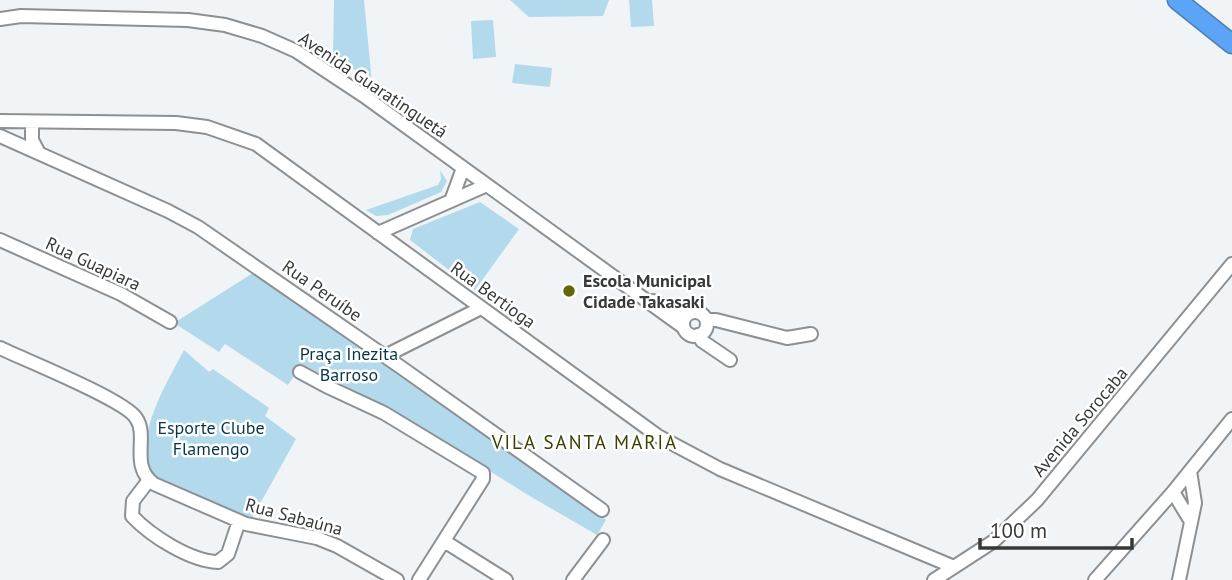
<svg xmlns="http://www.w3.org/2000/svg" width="1232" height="580" font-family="'PT Sans',sans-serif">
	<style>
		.green { fill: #b2d9ec }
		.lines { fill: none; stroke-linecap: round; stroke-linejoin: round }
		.minor-casing { stroke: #8c9092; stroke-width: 16 }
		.highway-casing { stroke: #4e7fb4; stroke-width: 21 }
		.minor { stroke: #fff; stroke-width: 12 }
		.highway { stroke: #5ba4f6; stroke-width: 18 }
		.poi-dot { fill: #626808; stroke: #fff; stroke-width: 2.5 }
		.labels { text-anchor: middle; stroke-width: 5; stroke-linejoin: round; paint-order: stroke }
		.street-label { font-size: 18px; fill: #373939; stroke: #fff }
		.poi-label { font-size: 18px; font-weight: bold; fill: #373939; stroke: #fff; text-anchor: start }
		.park-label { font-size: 18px; fill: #083647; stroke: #fff }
		.neighbourhood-label { font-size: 19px; letter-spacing: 2px; fill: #3b3f00; stroke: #fff }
	</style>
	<rect width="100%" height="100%" fill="#f0f4f6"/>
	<!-- green -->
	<path class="green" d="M 334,0 L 364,0 L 372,83 L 333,54 Z
		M 510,0 L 609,0 L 603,16 L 529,17 Z
		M 629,0 L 652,0 L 654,26 L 631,27 Z
		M 493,20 L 496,57 L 473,59 L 471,21 Z
		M 515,64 L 552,68 L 550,87 L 512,83 Z
		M 440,170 L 447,181 L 441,192 L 388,215 L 376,216 L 366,210 L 438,185 L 441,179 Z
		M 480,202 L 519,229 L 475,290 L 410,240 L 413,229 Z
		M 253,273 L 507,448 L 606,520 L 597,535 L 528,495 L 390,409 L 302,364 L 288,385 L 225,344 L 219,352 L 174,323 Z
		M 184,350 L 209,372 L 213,369 L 269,408 L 265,416 L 296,439 L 252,518 L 247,519 L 158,479 C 126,447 167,383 184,350 Z"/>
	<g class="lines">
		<defs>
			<path id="minor" d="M 0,19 L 21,16 L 188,20 L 225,25 L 262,36 L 296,51 L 364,96 L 683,327
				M 0,121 L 176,123 L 207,127 L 256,144 L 658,436 L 720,469 L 954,567
				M 32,122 L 32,140 L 39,153
				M 0,136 L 168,211 L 198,227 L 402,368 L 602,510
				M 451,201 L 463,168
				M 378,233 L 487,185
				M 0,240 L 121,294 L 170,322
				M 653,301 L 687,314
				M683 324a12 12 0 1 1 24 0a12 12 0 1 1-24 0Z
				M 707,320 L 716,320 L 787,338 L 811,334
				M 698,335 L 702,341 L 730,360
				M 0,348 C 25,360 125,400 136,418 C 149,436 129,466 154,484 L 246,524 L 317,538 L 337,546 L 397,580
				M 385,356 L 481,308
				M 300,372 L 326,386 L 384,413 L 483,473 L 483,479 L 419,580
				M 149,480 L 133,501 L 132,516 C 151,536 190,561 218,562 L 228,554 L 239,521
				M 1173,492 L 1190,520
				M 444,541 L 506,580
				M 573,580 L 603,540
				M 934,580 L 994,541 L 1037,500 L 1232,264
				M 1095,580 L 1173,492 L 1232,419
				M 1179,580 L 1195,503 L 1190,471"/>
			<path id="highway" d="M 1177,0 L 1232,44"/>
		</defs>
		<!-- minor casing -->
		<use href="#minor" class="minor-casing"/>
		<!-- highway casing -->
		<use href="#highway" class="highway-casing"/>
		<!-- minor -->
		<use href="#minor" class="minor"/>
		<!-- highway -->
		<use href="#highway" class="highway"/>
	</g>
	<!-- markers -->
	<circle class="poi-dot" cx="569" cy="291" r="7"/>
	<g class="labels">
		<!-- street labels -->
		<g class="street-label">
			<text transform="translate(373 85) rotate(34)" y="6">Avenida Guaratinguetá</text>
			<text transform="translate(93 264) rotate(25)" y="6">Rua Guapiara</text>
			<text transform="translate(322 291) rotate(35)" y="6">Rua Peruíbe</text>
			<text transform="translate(493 295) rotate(36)" y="6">Rua Bertioga</text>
			<text transform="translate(1080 422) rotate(-50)" y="6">Avenida Sorocaba</text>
			<text transform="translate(294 517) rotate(15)" y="6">Rua Sabaúna</text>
		</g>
		<!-- poi labels -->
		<g class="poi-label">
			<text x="583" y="287">Escola Municipal<tspan x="583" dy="21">Cidade Takasaki</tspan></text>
		</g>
		<!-- park labels -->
		<g class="park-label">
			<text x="349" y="360">Praça Inezita<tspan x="349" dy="21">Barroso</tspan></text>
			<text x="211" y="434">Esporte Clube<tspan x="211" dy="21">Flamengo</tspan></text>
		</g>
		<!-- neighbourhood labels -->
		<g class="neighbourhood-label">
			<text x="585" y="449">VILA SANTA MARIA</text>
		</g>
	</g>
	<!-- scale -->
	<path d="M980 538v10h152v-10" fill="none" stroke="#373939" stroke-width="3.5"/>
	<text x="990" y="538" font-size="21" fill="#373939" stroke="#ffffff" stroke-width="5" paint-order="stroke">100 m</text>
</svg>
